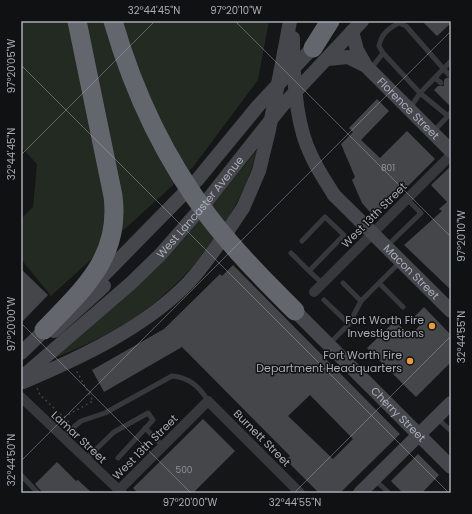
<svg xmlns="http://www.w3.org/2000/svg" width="472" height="514" font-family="Poppins,sans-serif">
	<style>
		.green { fill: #222a22 }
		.building { fill: #44464a; fill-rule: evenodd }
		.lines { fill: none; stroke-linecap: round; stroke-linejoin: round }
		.path { stroke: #3d3f43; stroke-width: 1.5; stroke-dasharray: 2 3; stroke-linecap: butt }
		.lane { stroke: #37383c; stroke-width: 5 }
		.street { stroke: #37383c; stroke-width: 10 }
		.secondary { stroke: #45474c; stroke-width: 14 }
		.highway { stroke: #63676d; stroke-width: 19 }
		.secondary-bridge { stroke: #45474c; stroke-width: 14 }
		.highway-bridge { stroke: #63676d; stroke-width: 19 }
		.ticks { fill: none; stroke: #a8aeb7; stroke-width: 1; stroke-opacity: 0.45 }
		.poi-dot { fill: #e89b3c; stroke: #101112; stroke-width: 1.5 }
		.labels { text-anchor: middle; stroke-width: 3; stroke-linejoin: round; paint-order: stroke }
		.number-label { font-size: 9px; fill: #8f949c }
		.street-label { font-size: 11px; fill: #a8aeb7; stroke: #101112 }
		.poi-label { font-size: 11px; fill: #a8aeb7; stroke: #101112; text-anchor: end }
		.neatline { fill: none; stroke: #a8aeb7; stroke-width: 1.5 }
		.ticks-label { font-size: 10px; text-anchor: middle; fill: #a8aeb7 }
	</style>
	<rect width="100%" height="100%" fill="#151617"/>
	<!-- green -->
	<path class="green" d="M 21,21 L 269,21 L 258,80 L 193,167 L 51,296 L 21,259 L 21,219 L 33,207 L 37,164 L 21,147 Z
		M 257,150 C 254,158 253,166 250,173 C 242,195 229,218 216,238 C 210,248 201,257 193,266 C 150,314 106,338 47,361 L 154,270 L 184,239 Z"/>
	<!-- building -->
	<path class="building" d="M 422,21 L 451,21 L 451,23 L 437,36 Z
		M 446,78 L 451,78 L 451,107 L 434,90 L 438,86 L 444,86 L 444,80 Z
		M 377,99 L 389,111 L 361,140 L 380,158 L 407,131 L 435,159 L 403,191 L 401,190 L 379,211 L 382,213 L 376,219 L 362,203 L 352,180 L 355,177 L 341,144 L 353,132 L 349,128 Z
		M 451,166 L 451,290 L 404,245 L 442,211 L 439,209 L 447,202 L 431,185 Z
		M 233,265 L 400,434 L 340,493 L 319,493 L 286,460 L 290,456 L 182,347 L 104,392 L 92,370 L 164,329 L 220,274 L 222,276 ZM 310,395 L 353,439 L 333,459 L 288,416 Z
		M 21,269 L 48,295 L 21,323 Z
		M 424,307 L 451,335 L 451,362 L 416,397 L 367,348 L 395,321 L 410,336 L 420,325 L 413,318 Z
		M 203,419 L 235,451 L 193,493 L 138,493 L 133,488 Z
		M 418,454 L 439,475 L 422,493 L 403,493 L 391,481 Z
		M 57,462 L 76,481 L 78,480 L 92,493 L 43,493 L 35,484 Z"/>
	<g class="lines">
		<!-- path -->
		<path class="path" d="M 37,388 L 40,395 L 69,422
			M 64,417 L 93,401 L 76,370"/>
		<!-- lane -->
		<path class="lane" d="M 451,61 L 420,93 L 448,116 L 451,112
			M 370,70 L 383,53
			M 435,78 L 441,83
			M 410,108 L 420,93 L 383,53 L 379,46 C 381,34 389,28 399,23 L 406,26 L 449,75
			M 434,131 L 448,116
			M 302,241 L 325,217 L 344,235 L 309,271 L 322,283
			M 387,246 L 421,213 L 407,199
			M 291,253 L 309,271
			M 343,283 L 361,301
			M 379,283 L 403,307
			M 324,300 L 349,324
			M 329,344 L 349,324 L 361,301 L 400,262
			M 437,418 L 451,431
			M 145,428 L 163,446
			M 62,437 L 81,421 L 105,413 L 172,376 C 189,377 200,387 208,401
			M 86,459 L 114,432 L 148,413 L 153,420 L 118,458
			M 21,475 L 38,493
			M 375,480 L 389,493"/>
		<!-- street -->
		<path class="street" d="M 314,292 L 451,155
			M 21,397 L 122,493
			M 119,493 L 119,490 L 208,401 L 300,493"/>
		<!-- secondary -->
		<g class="secondary">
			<path id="s1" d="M 352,31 L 357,50 L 366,66 L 451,151"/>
			<path d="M 284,53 L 290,21"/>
			<path d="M 328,59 L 348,57 L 366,66"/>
			<path id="s2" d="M 334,195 L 451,311"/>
			<path d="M 90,289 L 198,179 L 258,106 L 319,41"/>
			<path id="s3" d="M 295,311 L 451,467"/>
			<path d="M 54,331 L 104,286"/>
			<path d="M 21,353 L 51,324"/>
			<path id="s4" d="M 21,378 L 130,284 L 160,255 L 202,207 L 282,106 L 362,21"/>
			<path d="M 23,382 C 80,358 146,327 189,282 C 210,259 226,233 243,208"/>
			<path d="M 360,493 L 451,403"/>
		</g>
		<!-- highway -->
		<path class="highway" d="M 313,48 L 330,21
			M 44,330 C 82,290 121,258 113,196 L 77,21"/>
		<!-- secondary-bridge -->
		<path class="secondary-bridge" d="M 293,38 C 293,72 295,124 311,155 C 317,169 326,182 334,195
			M 243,208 L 259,171 L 269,130 L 284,53"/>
		<!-- highway-bridge -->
		<path class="highway-bridge" d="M 113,21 C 133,90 165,159 209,217 C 235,251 265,281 295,311"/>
	</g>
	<!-- ticks -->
	<path class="ticks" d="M 235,21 L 451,237M 21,65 L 449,493M 21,155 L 155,21M 21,323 L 191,493M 21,461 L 451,31M 294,493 L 451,336"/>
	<!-- markers -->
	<g class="poi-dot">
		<circle cx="432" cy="326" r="4"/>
		<circle cx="410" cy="361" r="4"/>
	</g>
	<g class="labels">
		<!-- number labels -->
		<g class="number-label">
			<text x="388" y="171">801</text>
			<text x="184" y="473">500</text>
		</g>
		<!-- street labels -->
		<g class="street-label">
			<text dy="4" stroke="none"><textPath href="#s1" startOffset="98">Florence Street</textPath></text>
			<text dy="4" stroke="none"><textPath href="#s4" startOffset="248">West Lancaster Avenue</textPath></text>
			<text transform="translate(374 215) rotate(-45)" y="4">West 13th Street</text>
			<text dy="4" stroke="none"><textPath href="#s2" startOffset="109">Macon Street</textPath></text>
			<text dy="4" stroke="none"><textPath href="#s3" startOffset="146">Cherry Street</textPath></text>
			<text transform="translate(79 437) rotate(43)" y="4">Lamar Street</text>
			<text transform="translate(262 438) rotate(45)" y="4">Burnett Street</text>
			<text transform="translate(145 447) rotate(-45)" y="4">West 13th Street</text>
		</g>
		<!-- poi labels -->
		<g class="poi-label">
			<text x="424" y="324">Fort Worth Fire<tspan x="424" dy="13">Investigations</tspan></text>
			<text x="402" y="359">Fort Worth Fire<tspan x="402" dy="13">Department Headquarters</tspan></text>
		</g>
	</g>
	<!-- border -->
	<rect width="472" height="514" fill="none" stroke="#101112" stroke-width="44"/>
	<rect x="22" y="22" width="428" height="470" class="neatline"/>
	<g class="ticks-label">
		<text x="154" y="14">32°44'45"N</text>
		<text x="236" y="14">97°20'10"W</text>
		<text transform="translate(11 66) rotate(-90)" y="4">97°20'05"W</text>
		<text transform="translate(11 154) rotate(-90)" y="4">32°44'45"N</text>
		<text transform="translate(461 236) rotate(-90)" y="4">97°20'10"W</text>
		<text transform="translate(11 324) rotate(-90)" y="4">97°20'00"W</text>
		<text transform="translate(461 337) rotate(-90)" y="4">32°44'55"N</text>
		<text transform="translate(11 460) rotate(-90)" y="4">32°44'50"N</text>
		<text x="190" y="506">97°20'00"W</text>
		<text x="295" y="506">32°44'55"N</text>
	</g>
</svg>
